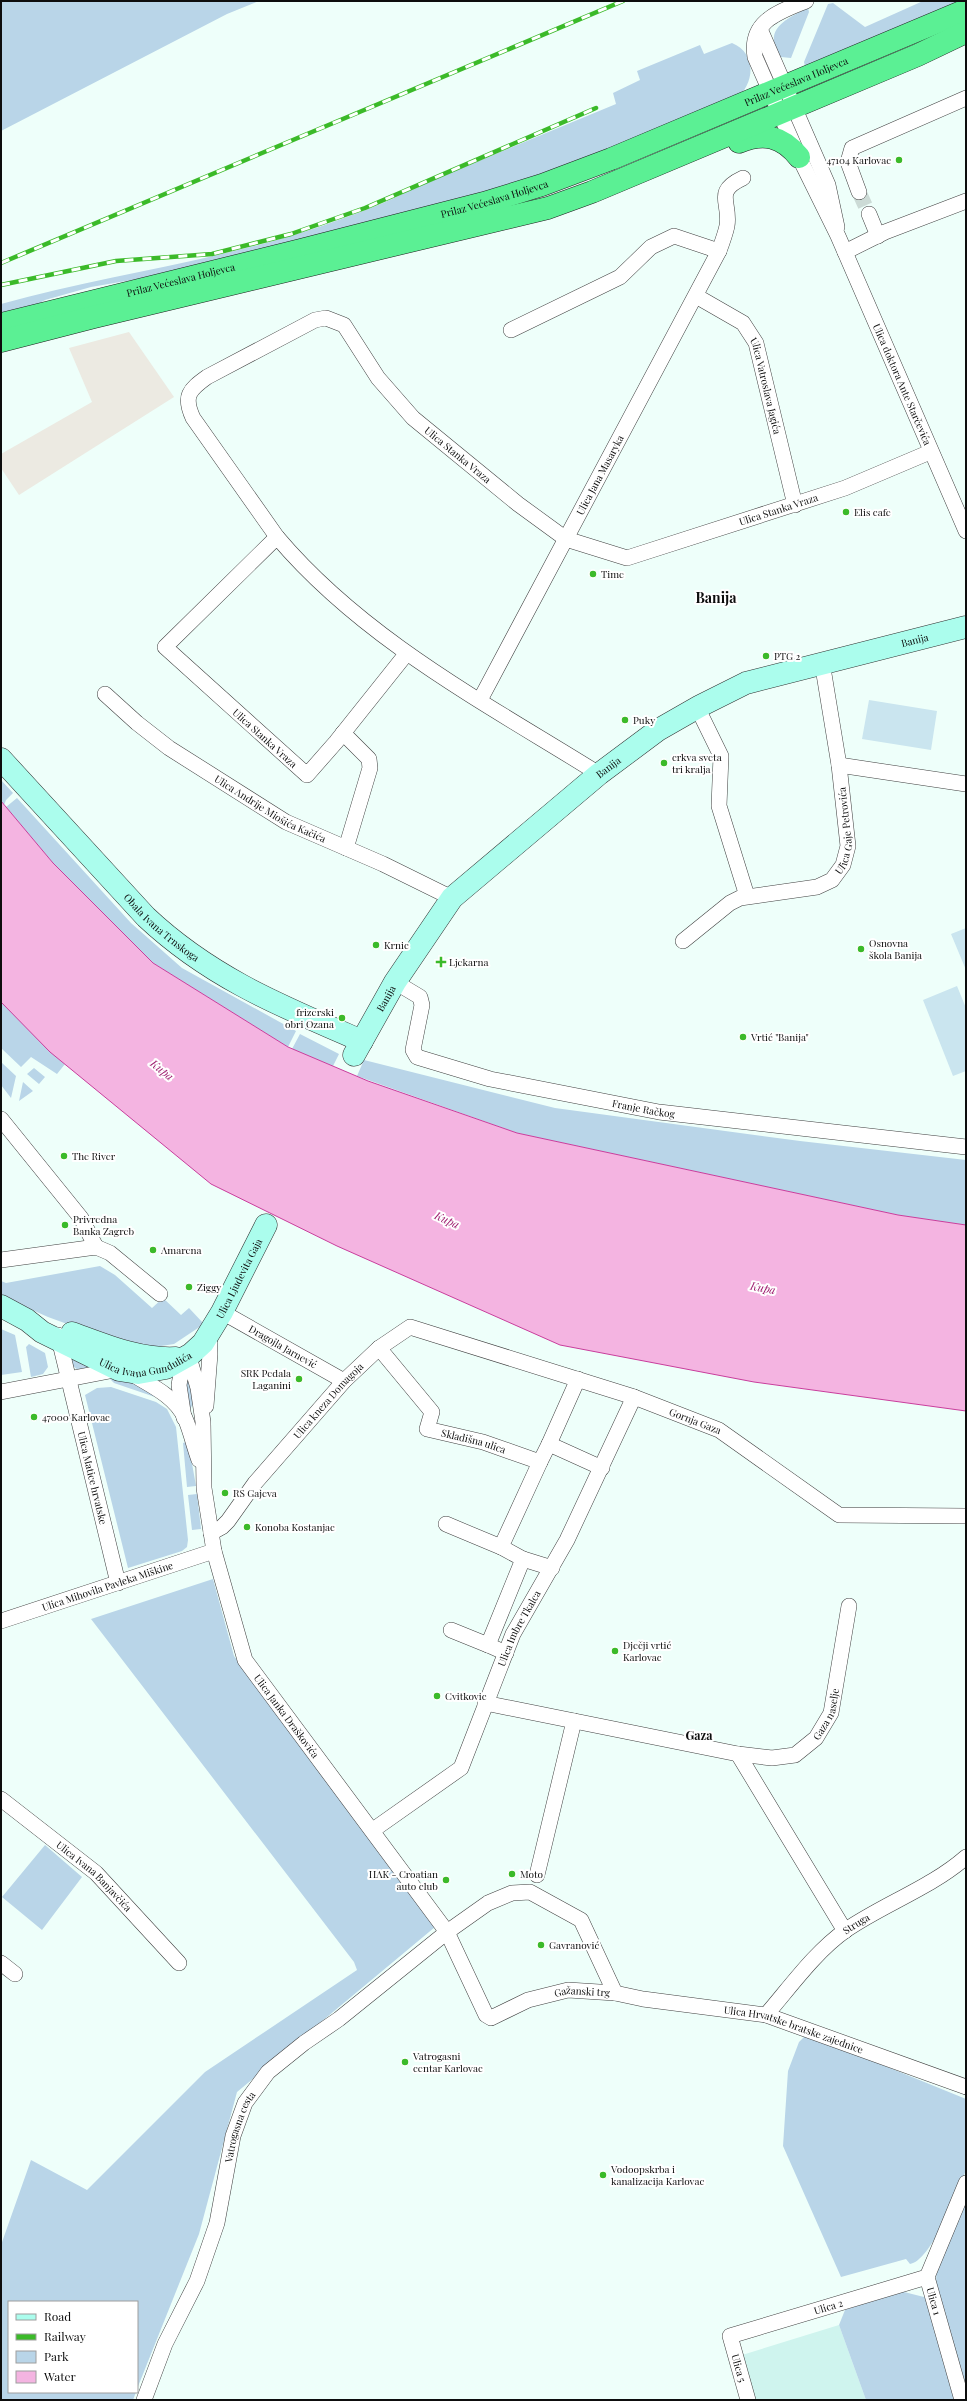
<svg xmlns="http://www.w3.org/2000/svg" width="967" height="2401" font-family="'Playfair Display',serif">
	<style>
		.industrial { fill: #eceae2 }
		.farmland { fill: #cff4ee }
		.green { fill: #b9d5e8 }
		.pitch { fill: #cae5ef }
		.water { fill: #f4b4e1; stroke: #c93d9c }
		.lines { fill: none; stroke-linecap: round; stroke-linejoin: round }
		.street-tunnel { stroke: #ccdbd6; stroke-width: 15; stroke-dasharray: 15 8; stroke-linecap: butt }
		.street-casing { stroke: #404040; stroke-width: 16 }
		.secondary-casing { stroke: #2f2f2f; stroke-width: 23 }
		.highway-casing { stroke: #1e1e1e; stroke-width: 23 }
		.street { stroke: #fff; stroke-width: 15 }
		.secondary { stroke: #abfded; stroke-width: 22 }
		.highway { stroke: #5bf094; stroke-width: 22 }
		.rail-casing { stroke: #3bba29; stroke-width: 4.5 }
		.rail { stroke: #fff; stroke-width: 3; stroke-dasharray: 9; stroke-linecap: butt }
		.poi-dot { fill: #3bba29; stroke: #fff; stroke-width: 1.5 }
		.labels { text-anchor: middle; stroke-width: 4; stroke-linejoin: round; paint-order: stroke }
		.street-label { font-size: 10px; fill: #0d0d0d; stroke: #fff }
		.poi-label { font-size: 10px; fill: #0d0d0d; stroke: #fff; text-anchor: start }
		.water-label { font-size: 11px; font-style: italic; fill: #9c1a6d; stroke: #fff }
		.quarter-label { font-size: 12px; font-weight: bold; fill: #0d0d0d; stroke: #fff }
		.district-label { font-size: 14px; font-weight: bold; fill: #0d0d0d; stroke: #fff }
	</style>
	<rect width="100%" height="100%" fill="#eefffa"/>
	<!-- industrial -->
	<path class="industrial" d="M 129,332 L 174,397 L 19,495 L 1,468 L 1,454 L 92,402 L 69,348 Z"/>
	<!-- farmland -->
	<path class="farmland" d="M 839,2325 L 866,2400 L 752,2400 L 739,2356 Z"/>
	<!-- green -->
	<path class="green" d="M 1,1 L 259,1 L 227,14 L 1,131 Z
		M 923,1 L 966,1 L 805,66 L 804,62 L 828,4 L 833,3 L 865,27 Z
		M 808,8 L 809,12 L 791,58 L 781,57 C 761,30 787,18 808,8 Z
		M 732,43 C 757,53 755,84 736,99 L 504,189 L 167,274 L 91,287 L 45,300 L 33,307 L 1,316 L 1,304 C 115,272 233,260 344,218 C 370,209 394,199 418,186 L 616,104 L 613,93 L 640,80 L 637,71 L 700,45 L 704,54 Z
		M 1,780 L 13,793 L 6,800 L 4,805 L 1,801 Z
		M 17,798 L 131,923 L 182,968 L 296,1031 L 288,1047 L 153,963 L 53,863 L 6,807 Z
		M 1,1002 L 65,1064 L 57,1074 L 31,1057 L 21,1067 L 1,1048 Z
		M 300,1034 L 339,1054 L 333,1066 L 292,1049 Z
		M 364,1060 L 555,1108 L 800,1141 L 966,1160 L 966,1225 L 898,1215 L 517,1133 L 357,1076 Z
		M 1,1062 L 16,1076 L 11,1098 L 1,1085 Z
		M 34,1068 L 45,1077 L 39,1084 L 27,1074 Z
		M 23,1082 L 33,1091 L 19,1101 Z
		M 100,1266 L 115,1275 L 152,1308 L 163,1298 L 181,1315 L 189,1308 L 204,1324 L 174,1344 L 148,1348 L 122,1344 L 48,1317 L 1,1296 L 1,1281 L 6,1283 Z
		M 1,1329 L 15,1335 L 22,1372 L 1,1375 Z
		M 29,1344 L 45,1353 L 48,1367 L 43,1374 L 31,1377 L 26,1347 Z
		M 70,1354 L 92,1368 L 78,1370 L 73,1366 Z
		M 189,1375 L 193,1404 L 190,1409 L 184,1379 Z
		M 110,1379 L 130,1381 L 160,1395 L 155,1397 L 114,1383 Z
		M 111,1387 L 156,1402 L 167,1409 L 176,1427 L 188,1540 L 187,1547 L 182,1551 L 128,1568 L 85,1395 L 97,1388 Z
		M 188,1441 L 196,1486 L 187,1487 L 183,1443 Z
		M 197,1494 L 201,1529 L 192,1530 L 188,1495 Z
		M 213,1579 L 234,1656 L 435,1927 L 237,2092 L 199,2234 L 137,2389 L 137,2302 L 9,2302 L 9,2392 L 136,2392 L 133,2400 L 1,2400 L 1,2245 L 31,2160 L 87,2190 L 205,2072 L 357,1970 L 354,1962 L 91,1619 Z
		M 45,1845 L 82,1877 L 42,1930 L 2,1897 Z
		M 809,2035 L 966,2099 C 966,2116 967,2155 966,2169 C 961,2189 930,2262 910,2264 L 906,2259 L 841,2277 L 783,2146 L 788,2071 L 799,2042 L 804,2037 Z
		M 966,2199 L 966,2400 C 955,2362 929,2301 938,2263 C 944,2242 957,2219 966,2199 Z
		M 900,2291 L 924,2297 L 931,2303 L 959,2400 L 866,2400 L 839,2325 L 845,2310 Z"/>
	<!-- pitch -->
	<path class="pitch" d="M 869,700 L 937,711 L 931,750 L 862,739 Z
		M 966,928 L 966,970 L 951,934 Z
		M 957,986 L 966,1008 L 966,1071 L 953,1076 L 923,1000 Z"/>
	<!-- water -->
	<path class="water" d="M 1,801 L 53,863 L 153,963 L 288,1047 L 368,1081 L 517,1133 L 898,1215 L 966,1225 L 966,1411 L 754,1382 L 560,1345 L 337,1246 L 211,1184 L 50,1052 L 1,1002 Z"/>
	<g class="lines">
		<!-- street-tunnel -->
		<path class="street-tunnel" d="M 859,192 L 869,214"/>
		<defs>
			<g id="street">
				<path id="s1" d="M 806,1 C 779,12 749,21 755,57 L 799,157 L 838,236 L 966,531"/>
				<path d="M 760,29 L 828,185 L 837,227"/>
				<path d="M 859,192 L 848,162 L 852,148 L 966,98"/>
				<path d="M 869,214 L 878,236"/>
				<path d="M 845,252 L 885,232 L 966,201"/>
				<path id="s2" d="M 696,296 L 743,323 L 756,343 L 795,505"/>
				<path d="M 511,330 L 620,277 L 651,247 L 674,236 L 719,251"/>
				<path id="s3" d="M 277,537 L 193,418 C 183,396 189,390 207,377 L 315,320 L 326,318 L 344,325 L 378,378 L 413,418 L 518,504 L 566,539 L 627,558 L 845,488 L 930,452"/>
				<path d="M 407,653 L 336,742 L 307,775 L 165,647 L 277,537 C 364,640 487,704 599,774"/>
				<path id="s4" d="M 105,694 L 137,723 L 169,748 L 286,822 L 383,864 L 452,898"/>
				<path id="s5" d="M 480,700 L 719,251 C 722,243 725,235 727,226 C 731,202 713,192 743,178"/>
				<path d="M 697,707 L 721,756 L 719,806 L 747,896"/>
				<path d="M 343,733 L 369,759 L 370,768 L 346,848"/>
				<path d="M 839,765 L 966,784"/>
				<path id="s6" d="M 683,941 L 730,903 L 740,898 L 817,887 L 832,880 L 843,865 L 848,846 L 839,765 L 822,662"/>
				<path id="s7" d="M 395,982 L 420,997 L 422,1005 L 413,1050 L 417,1057 L 490,1079 L 659,1112 L 966,1147"/>
				<path d="M 1,1119 L 81,1218 L 96,1247"/>
				<path d="M 1,1260 L 96,1247 L 110,1253 L 160,1294"/>
				<path id="s8" d="M 222,1312 L 344,1381"/>
				<path id="s9" d="M 58,1335 L 118,1583"/>
				<path id="s10" d="M 379,1348 L 432,1412 L 427,1429 L 483,1442 L 540,1462 L 549,1444 L 602,1468"/>
				<path d="M 130,1373 C 150,1385 175,1396 185,1418 C 191,1432 194,1447 199,1460"/>
				<path d="M 1,1392 L 120,1369"/>
				<path d="M 206,1406 L 210,1354 L 209,1332"/>
				<path id="s11" d="M 184,1418 L 179,1385 L 184,1357 L 191,1364 L 198,1388 L 203,1422 L 204,1488 L 214,1551 L 245,1660 L 447,1932 L 486,2015 L 491,2018 L 528,2000 L 568,1990 L 615,1993 L 643,1999 L 766,2015 L 966,2087"/>
				<path d="M 549,1444 L 578,1379"/>
				<path d="M 540,1462 L 501,1547 L 523,1559 L 552,1568"/>
				<path d="M 446,1524 L 501,1547"/>
				<path id="s12" d="M 211,1533 L 222,1527 L 228,1521 L 255,1483 L 344,1381 L 379,1348 L 410,1327 L 634,1397 L 719,1430 L 839,1515 L 966,1516"/>
				<path id="s13" d="M 1,1621 L 214,1551"/>
				<path d="M 451,1630 L 488,1645"/>
				<path d="M 506,1653 L 488,1645 L 523,1559"/>
				<path id="s14" d="M 485,1703 L 738,1754 L 772,1758 L 795,1755 L 816,1738 L 831,1713 L 849,1606"/>
				<path d="M 738,1754 L 845,1931"/>
				<path id="s15" d="M 1,1799 L 96,1873 L 179,1963"/>
				<path id="s16" d="M 373,1830 L 461,1768 L 513,1634 L 567,1540 L 634,1397"/>
				<path d="M 537,1875 L 574,1721"/>
				<path d="M 1,1963 L 15,1974"/>
				<path id="s17" d="M 766,2015 C 791,1986 815,1952 846,1930 C 884,1904 932,1887 966,1857"/>
				<path id="s18" d="M 144,2400 L 165,2344 L 197,2281 L 217,2223 L 233,2136 L 245,2103 L 268,2072 L 304,2043 L 339,2019 L 447,1932 L 488,1903 L 512,1893 L 530,1892 L 581,1920 L 615,1993"/>
				<path id="s19" d="M 748,2400 L 730,2336 L 927,2277"/>
				<path d="M 962,2400 L 927,2277 L 966,2183"/>
			</g>
			<g id="secondary">
				<path id="s20" d="M 1,759 L 146,917 C 211,978 281,1006 362,1041"/>
				<path id="s21" d="M 354,1055 L 395,982 L 452,898 L 599,774 L 658,730 L 700,706 L 746,683 L 966,627"/>
				<path id="s22" d="M 1,1306 L 27,1320 L 42,1332 L 119,1370 L 138,1373 L 166,1368 L 191,1354 L 203,1343 L 222,1312 L 266,1225"/>
				<path d="M 72,1333 C 105,1345 140,1360 176,1358"/>
			</g>
			<g id="highway">
				<path d="M 739,142 C 764,132 782,136 799,157"/>
				<path id="s23" d="M 1,324 L 301,250 L 484,203 L 542,185 L 611,159 L 966,10"/>
				<path d="M 1,341 L 94,317 L 548,208 L 592,192 L 918,55 L 966,32"/>
			</g>
		</defs>
		<!-- street casing -->
		<use href="#street" class="street-casing"/>
		<!-- secondary casing -->
		<use href="#secondary" class="secondary-casing"/>
		<!-- highway casing -->
		<use href="#highway" class="highway-casing"/>
		<!-- street -->
		<use href="#street" class="street"/>
		<!-- secondary -->
		<use href="#secondary" class="secondary"/>
		<!-- highway -->
		<use href="#highway" class="highway"/>
		<defs>
			<path id="rail" d="M 1,263 L 623,1
				M 1,285 L 116,261 L 212,254 L 291,234 L 365,208 L 596,108"/>
		</defs>
		<!-- rail casing -->
		<use href="#rail" class="rail-casing"/>
		<!-- rail -->
		<use href="#rail" class="rail"/>
	</g>
	<!-- markers -->
	<g class="poi-dot">
		<circle cx="899" cy="160" r="4"/>
		<circle cx="846" cy="512" r="4"/>
		<circle cx="593" cy="574" r="4"/>
		<circle cx="766" cy="656" r="4"/>
		<circle cx="625" cy="720" r="4"/>
		<circle cx="664" cy="763" r="4"/>
		<circle cx="376" cy="945" r="4"/>
		<circle cx="861" cy="949" r="4"/>
		<path d="M439 956h4v4h4v4h-4v4h-4v-4h-4v-4h4z"/>
		<circle cx="342" cy="1018" r="4"/>
		<circle cx="743" cy="1037" r="4"/>
		<circle cx="64" cy="1156" r="4"/>
		<circle cx="65" cy="1225" r="4"/>
		<circle cx="153" cy="1250" r="4"/>
		<circle cx="189" cy="1287" r="4"/>
		<circle cx="299" cy="1379" r="4"/>
		<circle cx="34" cy="1417" r="4"/>
		<circle cx="225" cy="1493" r="4"/>
		<circle cx="247" cy="1527" r="4"/>
		<circle cx="615" cy="1651" r="4"/>
		<circle cx="437" cy="1696" r="4"/>
		<circle cx="512" cy="1874" r="4"/>
		<circle cx="446" cy="1880" r="4"/>
		<circle cx="541" cy="1945" r="4"/>
		<circle cx="405" cy="2062" r="4"/>
		<circle cx="603" cy="2175" r="4"/>
	</g>
	<g class="labels">
		<!-- street labels -->
		<g class="street-label">
			<text dy="4" stroke="none"><textPath href="#s23" startOffset="833">Prilaz Većeslava Holjevca</textPath></text>
			<text dy="4" stroke="none"><textPath href="#s23" startOffset="509">Prilaz Većeslava Holjevca</textPath></text>
			<text dy="4" stroke="none"><textPath href="#s23" startOffset="185">Prilaz Većeslava Holjevca</textPath></text>
			<text dy="4" stroke="none"><textPath href="#s1" startOffset="443">Ulica doktora Ante Starčevića</textPath></text>
			<text dy="4" stroke="none"><textPath href="#s2" startOffset="122">Ulica Vatroslava Jagića</textPath></text>
			<text dy="4" stroke="none"><textPath href="#s3" startOffset="522">Ulica Stanka Vraza</textPath></text>
			<text dy="4" stroke="none"><textPath href="#s5" startOffset="255">Ulica Jana Masaryka</textPath></text>
			<text dy="4" stroke="none"><textPath href="#s3" startOffset="882">Ulica Stanka Vraza</textPath></text>
			<text dy="4" stroke="none"><textPath href="#s21" startOffset="725">Banija</textPath></text>
			<text transform="translate(265 738) rotate(42)" y="4">Ulica Stanka Vraza</text>
			<text dy="4" stroke="none"><textPath href="#s21" startOffset="389">Banija</textPath></text>
			<text dy="4" stroke="none"><textPath href="#s4" startOffset="202">Ulica Andrije Miošića Kačića</textPath></text>
			<text dy="4" stroke="none"><textPath href="#s6" startOffset="219">Ulica Gaje Petrovića</textPath></text>
			<text dy="4" stroke="none"><textPath href="#s20" startOffset="233">Obala Ivana Trnskoga</textPath></text>
			<text dy="4" stroke="none"><textPath href="#s21" startOffset="65">Banija</textPath></text>
			<text dy="4" stroke="none"><textPath href="#s7" startOffset="324">Franje Račkog</textPath></text>
			<text dy="4" stroke="none"><textPath href="#s22" startOffset="301">Ulica Ljudevita Gaja</textPath></text>
			<text dy="4" stroke="none"><textPath href="#s8" startOffset="70">Dragojla Jarnević</textPath></text>
			<text dy="4" stroke="none"><textPath href="#s22" startOffset="162">Ulica Ivana Gundulića</textPath></text>
			<text dy="4" stroke="none"><textPath href="#s12" startOffset="178">Ulica kneza Domagoja</textPath></text>
			<text dy="4" stroke="none"><textPath href="#s12" startOffset="589">Gornja Gaza</textPath></text>
			<text dy="4" stroke="none"><textPath href="#s10" startOffset="149">Skladišna ulica</textPath></text>
			<text dy="4" stroke="none"><textPath href="#s9" startOffset="147">Ulica Matice hrvatske</textPath></text>
			<text dy="4" stroke="none"><textPath href="#s13" startOffset="112">Ulica Mihovila Pavleka Miškine</textPath></text>
			<text dy="4" stroke="none"><textPath href="#s16" startOffset="259">Ulica Imbre Tkalca</textPath></text>
			<text dy="4" stroke="none"><textPath href="#s14" startOffset="369">Gaza naselje</textPath></text>
			<text dy="4" stroke="none"><textPath href="#s11" startOffset="444">Ulica Janka Draškovića</textPath></text>
			<text dy="4" stroke="none"><textPath href="#s15" startOffset="121">Ulica Ivana Banjavčića</textPath></text>
			<text dy="4" stroke="none"><textPath href="#s17" startOffset="129">Struga</textPath></text>
			<text dy="4" stroke="none"><textPath href="#s11" startOffset="907">Gažanski trg</textPath></text>
			<text dy="4" stroke="none"><textPath href="#s11" startOffset="1123">Ulica Hrvatske bratske zajednice</textPath></text>
			<text dy="4" stroke="none"><textPath href="#s18" startOffset="291">Vatrogasna cesta</textPath></text>
			<text transform="translate(934 2301) rotate(74)" y="4">Ulica 1</text>
			<text dy="4" stroke="none"><textPath href="#s19" startOffset="169">Ulica 2</textPath></text>
			<text transform="translate(739 2368) rotate(74)" y="4">Ulica 5</text>
		</g>
		<!-- poi labels -->
		<g class="poi-label">
			<text x="891" y="164" text-anchor="end">47104 Karlovac</text>
			<text x="854" y="516">Elis cafe</text>
			<text x="601" y="578">Time</text>
			<text x="774" y="660">PTG 2</text>
			<text x="633" y="724">Puky</text>
			<text x="672" y="761">crkva sveta<tspan x="672" dy="12">tri kralja</tspan></text>
			<text x="869" y="947">Osnovna<tspan x="869" dy="12">škola Banija</tspan></text>
			<text x="384" y="949">Krnic</text>
			<text x="449" y="966">Ljekarna</text>
			<text x="334" y="1016" text-anchor="end">frizerski<tspan x="334" dy="12">obri Ozana</tspan></text>
			<text x="751" y="1041">Vrtić "Banija"</text>
			<text x="72" y="1160">The River</text>
			<text x="73" y="1223">Privredna<tspan x="73" dy="12">Banka Zagreb</tspan></text>
			<text x="161" y="1254">Amarena</text>
			<text x="197" y="1291">Ziggy</text>
			<text x="291" y="1377" text-anchor="end">SRK Pedala<tspan x="291" dy="12">Laganini</tspan></text>
			<text x="42" y="1421">47000 Karlovac</text>
			<text x="233" y="1497">RS Gajeva</text>
			<text x="255" y="1531">Konoba Kostanjac</text>
			<text x="623" y="1649">Dječji vrtić<tspan x="623" dy="12">Karlovac</tspan></text>
			<text x="445" y="1700">Cvitkovic</text>
			<text x="438" y="1878" text-anchor="end">HAK - Croatian<tspan x="438" dy="12">auto club</tspan></text>
			<text x="520" y="1878">Moto</text>
			<text x="549" y="1949">Gavranović</text>
			<text x="413" y="2060">Vatrogasni<tspan x="413" dy="12">centar Karlovac</tspan></text>
			<text x="611" y="2173">Vodoopskrba i<tspan x="611" dy="12">kanalizacija Karlovac</tspan></text>
		</g>
		<!-- water labels -->
		<g class="water-label">
			<text transform="translate(162 1070) rotate(39)" y="4">Kupa</text>
			<text transform="translate(447 1220) rotate(25)" y="4">Kupa</text>
			<text transform="translate(763 1288) rotate(11)" y="4">Kupa</text>
		</g>
		<!-- quarter labels -->
		<g class="quarter-label">
			<text x="699" y="1740">Gaza</text>
		</g>
		<!-- district labels -->
		<g class="district-label">
			<text x="716" y="603">Banija</text>
		</g>
	</g>
	<!-- border -->
	<rect width="967" height="2401" fill="none" stroke="#0d0d0d" stroke-width="4"/>
	<!-- legend -->
	<rect x="8" y="2301" width="130" height="92" fill="#ffffff" stroke="#9e9e9e"/>
	<rect x="16" y="2314" width="20" height="6" fill="#abfded" stroke="#9e9e9e"/>
	<text x="44" y="2321" font-size="12" fill="#0d0d0d">Road</text>
	<rect x="16" y="2334" width="20" height="6" fill="#3bba29" stroke="#9e9e9e"/>
	<text x="44" y="2341" font-size="12" fill="#0d0d0d">Railway</text>
	<rect x="16" y="2351" width="20" height="12" fill="#b9d5e8" stroke="#9e9e9e"/>
	<text x="44" y="2361" font-size="12" fill="#0d0d0d">Park</text>
	<rect x="16" y="2371" width="20" height="12" fill="#f4b4e1" stroke="#9e9e9e"/>
	<text x="44" y="2381" font-size="12" fill="#0d0d0d">Water</text>
</svg>
